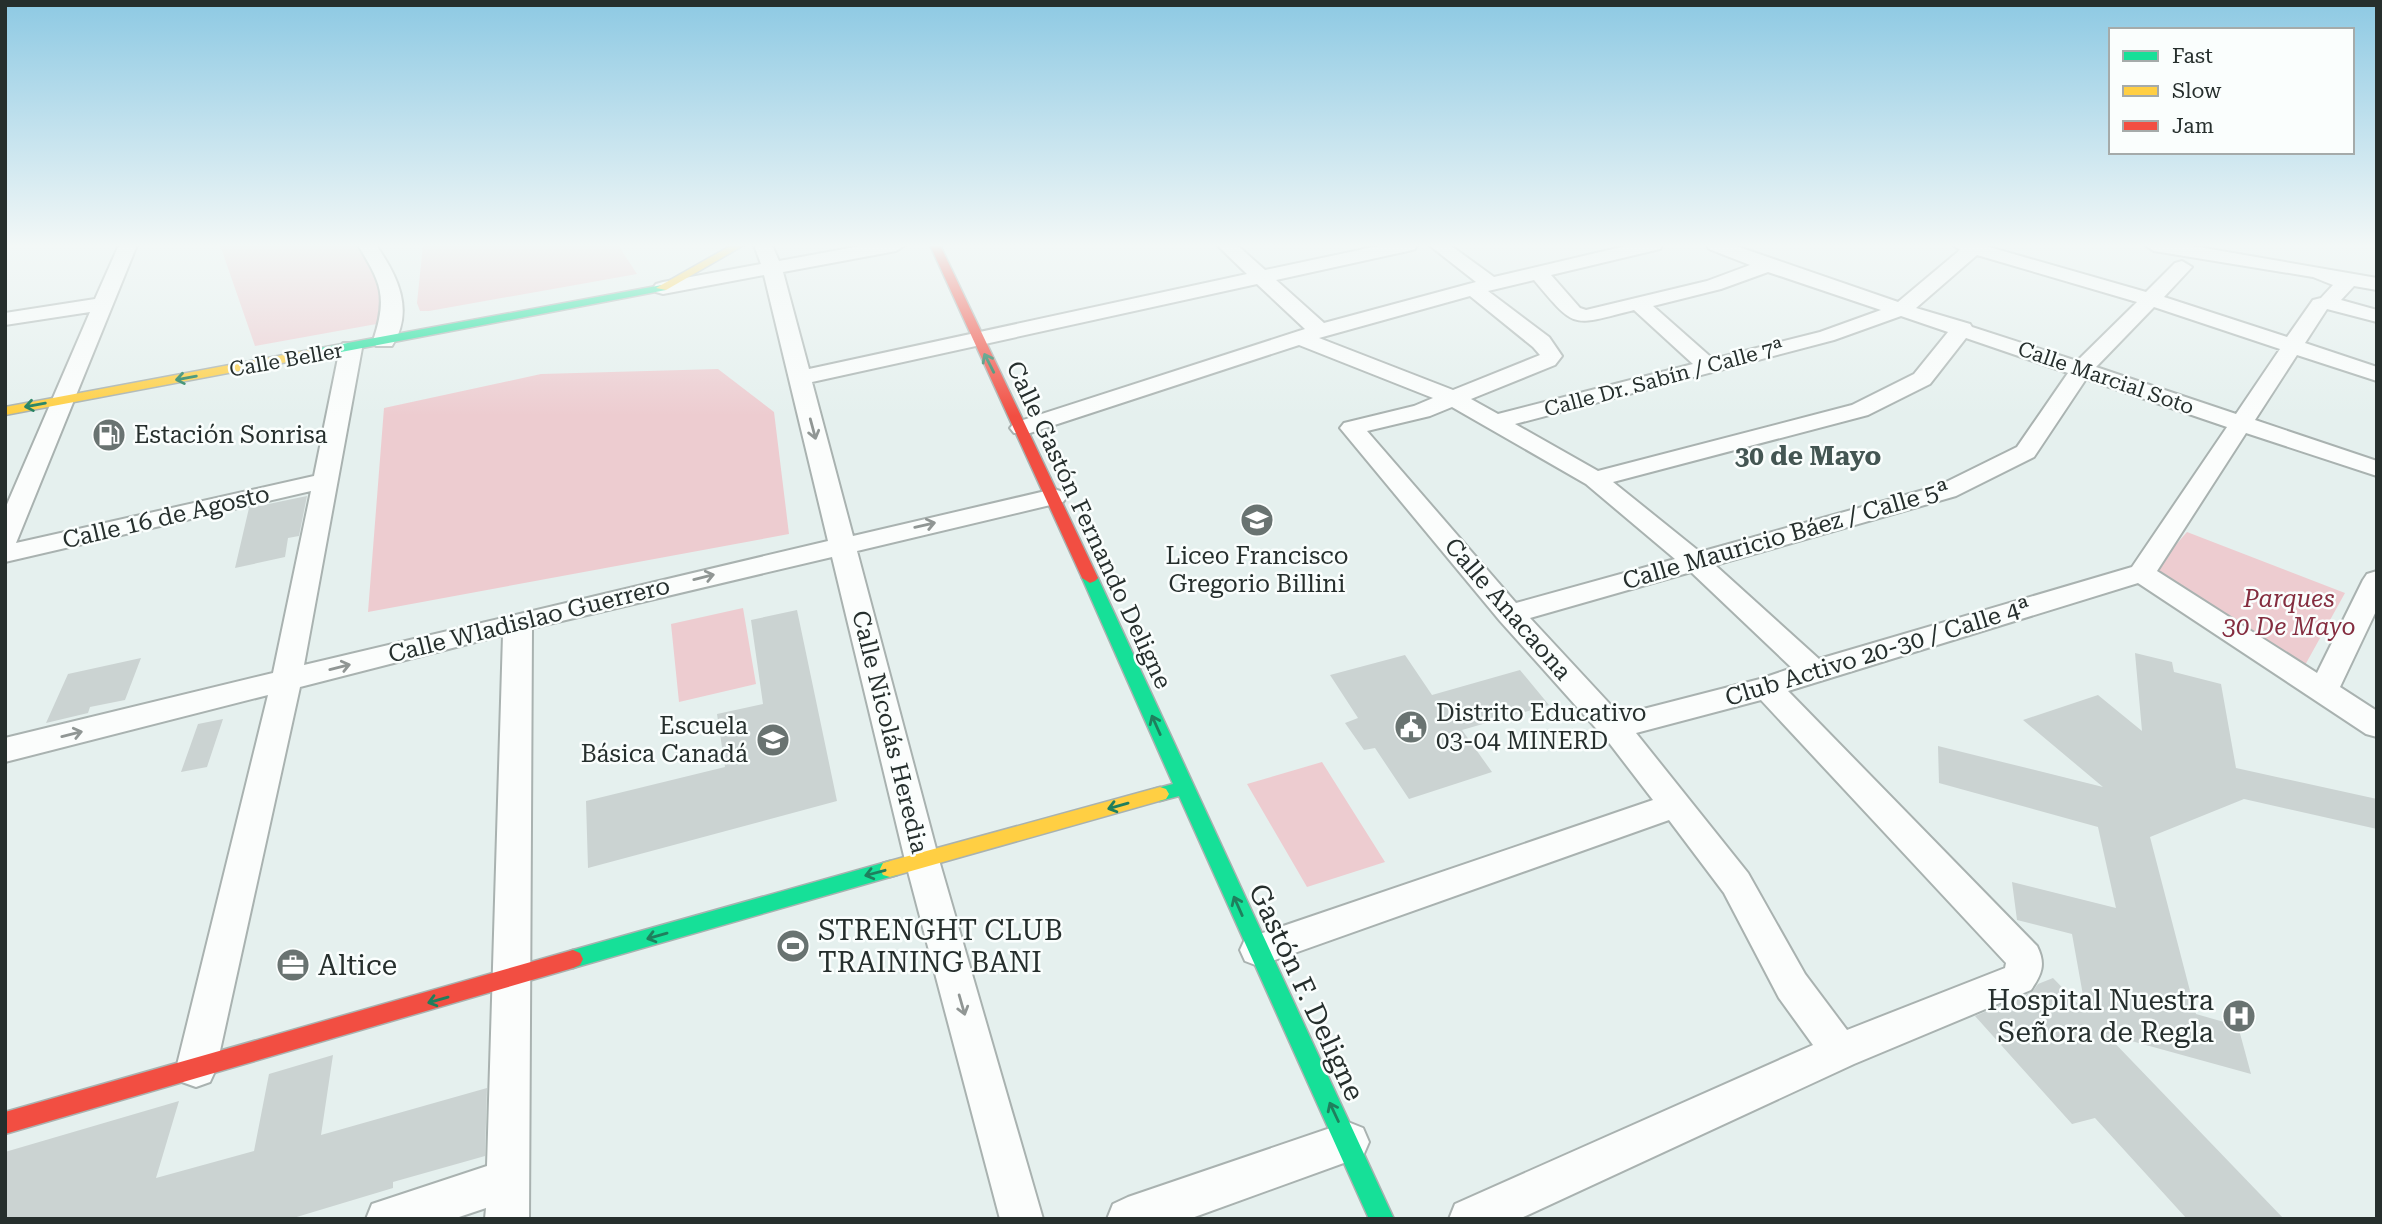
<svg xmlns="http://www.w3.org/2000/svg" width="2382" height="1224" font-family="'Roboto Serif',serif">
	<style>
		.green { fill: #edccd0 }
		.building { fill: #cbd3d2 }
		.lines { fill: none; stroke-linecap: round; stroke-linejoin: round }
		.street-casing { stroke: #a9b2b0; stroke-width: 4 }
		.fast-casing { stroke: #a9b2b0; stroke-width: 3 }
		.slow-casing { stroke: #a9b2b0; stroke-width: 3 }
		.jam-casing { stroke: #a9b2b0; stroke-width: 3 }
		.street { fill: #fbfdfc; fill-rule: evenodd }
		.fast { fill: #16e098; fill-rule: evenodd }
		.slow { fill: #ffcf43; fill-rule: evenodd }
		.jam { fill: #f24e42; fill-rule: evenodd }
		.oneway { stroke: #1f7f5d }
		.oneway2 { stroke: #909694 }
		.labels { text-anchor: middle; stroke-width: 5; stroke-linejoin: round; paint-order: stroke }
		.far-street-label { font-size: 21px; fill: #262f2d; stroke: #fafefd }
		.poi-label { font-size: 24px; fill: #262f2d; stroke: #fafefd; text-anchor: start }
		.street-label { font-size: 24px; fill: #262f2d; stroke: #fafefd }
		.park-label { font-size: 24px; font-style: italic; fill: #842d3f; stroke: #fafefd }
		.neighbourhood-label { font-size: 26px; font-weight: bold; fill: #445653; stroke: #fafefd }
		.near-poi-label { font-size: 28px; fill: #262f2d; stroke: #fafefd; text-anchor: start }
		.near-street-label { font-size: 28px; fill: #262f2d; stroke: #fafefd }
	</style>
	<rect width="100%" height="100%" fill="#e5f0ee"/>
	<!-- green -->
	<path class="green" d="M 220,245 L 360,245 L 378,274 L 382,323 L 255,346 Z
		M 423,245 L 618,245 L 637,274 L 429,311 L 420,311 L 417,303 Z
		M 718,369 L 774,412 L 789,534 L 368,612 L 384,408 L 541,374 Z
		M 2187,532 L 2345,593 L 2304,667 L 2152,572 Z
		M 743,608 L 756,684 L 679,702 L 671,624 Z
		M 1322,762 L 1385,862 L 1307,887 L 1247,784 Z"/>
	<!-- building -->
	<path class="building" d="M 307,496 L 299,536 L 288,538 L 285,557 L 235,568 L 249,508 Z
		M 797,610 L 837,801 L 588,868 L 586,801 L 725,767 L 717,714 L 763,704 L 751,620 Z
		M 2135,653 L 2172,662 L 2174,672 L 2221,684 L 2236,768 L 2377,799 L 2377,829 L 2244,799 L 2150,837 L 2196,1014 L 2238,1026 L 2251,1074 L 2106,1034 L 2284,1219 L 2187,1219 L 2095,1118 L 2072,1124 L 1975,1016 L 2032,992 L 2038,984 L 2053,978 L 2086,1012 L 2072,934 L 2017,920 L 2012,882 L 2116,908 L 2098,827 L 1939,783 L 1938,746 L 2103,787 L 2023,720 L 2098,695 L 2142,731 Z
		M 1405,655 L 1432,695 L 1520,670 L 1549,705 L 1462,730 L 1492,772 L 1409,799 L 1375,748 L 1364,750 L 1345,723 L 1358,718 L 1330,675 Z
		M 141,658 L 125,700 L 90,707 L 88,713 L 46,723 L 68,674 Z
		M 223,719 L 207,767 L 181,772 L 198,724 Z
		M 333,1055 L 321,1135 L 487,1088 L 485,1156 L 393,1182 L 393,1188 L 290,1219 L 5,1219 L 5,1152 L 179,1101 L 156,1178 L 254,1151 L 269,1074 Z"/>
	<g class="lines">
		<defs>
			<path id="street" d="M 119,245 L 137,245 L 16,543 L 314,476 L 340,348 L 343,343 L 359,343 L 362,348 L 304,665 L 828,541 L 764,275 L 663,294 L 656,292 L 653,288 L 656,284 L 663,282 L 761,264 L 754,245 L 772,245 L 779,261 L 866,245 L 905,245 L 896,251 L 783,272 L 809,369 L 1247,274 L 1217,245 L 1237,245 L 1265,270 L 1383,245 L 1417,245 L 1415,249 L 1408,251 L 1276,280 L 1324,323 L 1476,282 L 1429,245 L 1450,245 L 1494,277 L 1630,245 L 1662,245 L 1660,249 L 1551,275 L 1580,308 L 1586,310 L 1707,281 L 1750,265 L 1709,249 L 1707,245 L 1733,245 L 1898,302 L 1960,250 L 1953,245 L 1982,245 L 2146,292 L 2175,263 L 2182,261 L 2192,267 L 2164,297 L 2287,337 L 2313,300 L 2321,298 L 2333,285 L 2313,277 L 2154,251 L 2145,245 L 2187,245 L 2377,278 L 2377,290 L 2354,286 L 2341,300 L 2377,310 L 2377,322 L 2327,309 L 2305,343 L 2377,367 L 2377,381 L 2297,355 L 2255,420 L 2377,461 L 2377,476 L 2246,433 L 2157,571 L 2317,673 L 2363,580 L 2367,574 L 2377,571 L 2377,609 L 2340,687 L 2377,711 L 2377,737 L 2366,734 L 2138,583 L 1788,691 L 2037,946 C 2046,964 2042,974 2031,990 L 1854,1064 L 1519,1219 L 1449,1219 L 1455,1204 L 1813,1045 L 1779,998 L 1724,893 L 1669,820 L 1258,966 L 1245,961 L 1240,950 L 1245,939 L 1653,800 L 1610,744 L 1500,621 L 1340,428 L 1344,423 L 1414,406 L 1433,398 L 1299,345 L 1030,433 L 1014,433 L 1010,428 L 1014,423 L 1305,329 L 1257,284 L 812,382 L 853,536 L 1054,489 L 1063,492 L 1067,497 L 1063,502 L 857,551 L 939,860 L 1043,1219 L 1000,1219 L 905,860 L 832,557 L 532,628 L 529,1219 L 485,1219 L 486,1208 L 453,1219 L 366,1219 L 372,1204 L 487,1166 L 503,635 L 300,687 L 216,1069 L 210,1082 L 196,1087 L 182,1082 L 176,1069 L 268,695 L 5,762 L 5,738 L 273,673 L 311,491 L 5,562 L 5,509 L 90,312 L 5,325 L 5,313 L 95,299 ZM 1977,255 L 2137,302 L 2077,361 L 1972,327 L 1970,324 L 1916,308 ZM 1768,272 L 1881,310 L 1820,332 L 1713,359 L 1653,306 L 1721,289 ZM 1534,280 C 1576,330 1571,326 1634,310 L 1693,364 L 1498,414 L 1471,399 L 1555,365 L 1562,356 L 1549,337 L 1488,291 ZM 1470,296 L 1533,347 L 1540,355 L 1453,390 L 1319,338 ZM 2154,307 L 2280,349 L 2236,414 L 2096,367 ZM 1901,316 L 1948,332 L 1914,374 L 1852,405 L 1598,471 L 1515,424 L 1834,340 ZM 1966,338 L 2068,373 L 2017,447 L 1938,486 L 1700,552 L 1613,482 L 1868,415 L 1930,384 ZM 2086,379 L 2227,427 L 2132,567 L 1819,659 L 1715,565 L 1956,496 L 2034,457 ZM 1452,407 L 1586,484 L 1675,559 L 1516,603 L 1367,431 L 1430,416 ZM 1691,572 L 1792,668 L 1760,679 L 1620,715 L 1530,618 ZM 1761,700 L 2006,963 L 2005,968 L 1847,1030 L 1805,974 L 1748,873 L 1636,733 Z
				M 358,245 L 376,245 C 397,275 415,310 392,346 L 376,346 L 373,341 C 388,296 381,283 358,245 Z
				M 1348,1122 L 1363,1128 L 1369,1142 L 1363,1156 L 1189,1219 L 1107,1219 L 1113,1204 L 1128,1197 Z"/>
			<path id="fast" d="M 662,285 L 666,286 L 666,290 L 315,357 L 309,353 L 315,349 Z
				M 1090,573 L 1098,578 L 1394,1219 L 1369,1219 L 1179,796 L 1160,801 L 1154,799 L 1151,794 L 1154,789 L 1173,784 L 1082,578 Z
				M 890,861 L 897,863 L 900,869 L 897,875 L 573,968 L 566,965 L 563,959 L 566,953 L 573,950 Z"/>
			<path id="slow" d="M 732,245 L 744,245 L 666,290 L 656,288 Z
				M 315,349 L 319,350 L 319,356 L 5,415 L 5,407 Z
				M 1160,787 L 1166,789 L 1169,794 L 1166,799 L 890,877 L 883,875 L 880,869 L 883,863 L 890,861 Z"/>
			<path id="jam" d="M 930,245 L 940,245 L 1098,578 L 1095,581 L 1090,583 L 1082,578 Z
				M 573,950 L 580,953 L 583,959 L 580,965 L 573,968 L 5,1134 L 5,1112 Z"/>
		</defs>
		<!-- street casing -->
		<use href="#street" class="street-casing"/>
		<!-- fast casing -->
		<use href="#fast" class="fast-casing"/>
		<!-- slow casing -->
		<use href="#slow" class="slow-casing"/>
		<!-- jam casing -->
		<use href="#jam" class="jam-casing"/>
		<!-- street -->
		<use href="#street" class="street"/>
		<!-- fast -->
		<use href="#fast" class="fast"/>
		<!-- slow -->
		<use href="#slow" class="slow"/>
		<!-- jam -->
		<use href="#jam" class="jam"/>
	</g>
	<!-- one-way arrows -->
	<defs><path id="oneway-shaft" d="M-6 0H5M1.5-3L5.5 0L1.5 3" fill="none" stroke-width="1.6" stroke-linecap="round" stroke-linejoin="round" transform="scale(1.75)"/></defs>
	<g class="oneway">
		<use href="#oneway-shaft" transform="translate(989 363) rotate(-117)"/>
		<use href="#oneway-shaft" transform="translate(186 378) rotate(170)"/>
		<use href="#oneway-shaft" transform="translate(35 405) rotate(170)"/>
		<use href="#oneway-shaft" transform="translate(1156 725) rotate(-114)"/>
		<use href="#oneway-shaft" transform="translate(1118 806) rotate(164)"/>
		<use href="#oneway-shaft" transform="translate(875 873) rotate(165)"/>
		<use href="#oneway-shaft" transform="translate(1238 906) rotate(-114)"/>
		<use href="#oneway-shaft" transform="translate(657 936) rotate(164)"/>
		<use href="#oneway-shaft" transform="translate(438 1000) rotate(164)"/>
		<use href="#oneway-shaft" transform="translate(1334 1112) rotate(-115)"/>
	</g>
	<g class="oneway2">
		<use href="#oneway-shaft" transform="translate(813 429) rotate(75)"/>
		<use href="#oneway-shaft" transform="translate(925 525) rotate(-13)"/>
		<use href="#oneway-shaft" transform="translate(704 577) rotate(-14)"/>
		<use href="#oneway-shaft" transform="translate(340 667) rotate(-14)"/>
		<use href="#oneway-shaft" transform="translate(72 734) rotate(-14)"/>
		<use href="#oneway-shaft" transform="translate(962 1005) rotate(74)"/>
	</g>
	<!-- sky -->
	<linearGradient id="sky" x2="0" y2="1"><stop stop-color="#8dc9e3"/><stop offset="0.59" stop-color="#f3f8f7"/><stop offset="1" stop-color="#f3f8f7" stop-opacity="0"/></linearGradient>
	<rect width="2382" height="416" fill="url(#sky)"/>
	<!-- icons -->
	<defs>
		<symbol id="fuel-disc" viewBox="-11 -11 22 22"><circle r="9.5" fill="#697371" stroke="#fafefd"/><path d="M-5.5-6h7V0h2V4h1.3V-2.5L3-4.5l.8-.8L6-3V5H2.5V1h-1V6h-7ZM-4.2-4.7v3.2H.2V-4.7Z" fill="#fff"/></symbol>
		<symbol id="school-disc" viewBox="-11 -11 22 22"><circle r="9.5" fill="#697371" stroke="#fafefd"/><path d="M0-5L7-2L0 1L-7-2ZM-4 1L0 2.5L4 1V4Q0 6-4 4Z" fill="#fff"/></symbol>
		<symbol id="civic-disc" viewBox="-11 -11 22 22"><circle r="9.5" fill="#697371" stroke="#fafefd"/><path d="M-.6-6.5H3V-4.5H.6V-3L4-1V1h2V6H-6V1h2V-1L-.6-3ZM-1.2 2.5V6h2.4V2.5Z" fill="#fff"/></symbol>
		<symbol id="stadium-disc" viewBox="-11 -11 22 22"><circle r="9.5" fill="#697371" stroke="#fafefd"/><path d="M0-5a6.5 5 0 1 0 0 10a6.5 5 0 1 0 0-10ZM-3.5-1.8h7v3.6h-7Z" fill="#fff"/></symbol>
		<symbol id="office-disc" viewBox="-11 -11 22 22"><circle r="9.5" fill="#697371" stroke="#fafefd"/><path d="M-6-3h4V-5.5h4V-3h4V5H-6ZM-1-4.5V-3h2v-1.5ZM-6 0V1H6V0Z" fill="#fff"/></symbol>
		<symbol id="hospital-disc" viewBox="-11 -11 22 22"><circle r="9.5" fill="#697371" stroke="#fafefd"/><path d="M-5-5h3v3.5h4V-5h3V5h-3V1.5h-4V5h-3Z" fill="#fff"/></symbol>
	</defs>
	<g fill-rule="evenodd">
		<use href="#fuel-disc" x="90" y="416" width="38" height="38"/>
		<use href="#school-disc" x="1238" y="501" width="38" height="38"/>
		<use href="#civic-disc" x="1392" y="708" width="38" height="38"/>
		<use href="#school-disc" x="754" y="721" width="38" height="38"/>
		<use href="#stadium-disc" x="774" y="927" width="38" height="38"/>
		<use href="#office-disc" x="274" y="946" width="38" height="38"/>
		<use href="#hospital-disc" x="2220" y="997" width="38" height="38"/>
	</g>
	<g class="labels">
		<!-- far-street labels -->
		<g class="far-street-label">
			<text transform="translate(286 360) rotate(-10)" y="7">Calle Beller</text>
			<text transform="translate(1664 378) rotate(-15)" y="7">Calle Dr. Sabín / Calle 7ª</text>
			<text transform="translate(2106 378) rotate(19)" y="7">Calle Marcial Soto</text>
		</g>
		<!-- poi labels -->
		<g class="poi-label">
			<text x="134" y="443">Estación Sonrisa</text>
			<text x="1257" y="564" text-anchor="middle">Liceo Francisco<tspan x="1257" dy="28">Gregorio Billini</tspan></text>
			<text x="1436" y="721">Distrito Educativo<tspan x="1436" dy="28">03-04 MINERD</tspan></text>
			<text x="748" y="734" text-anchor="end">Escuela<tspan x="748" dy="28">Básica Canadá</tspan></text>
		</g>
		<!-- street labels -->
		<g class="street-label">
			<text transform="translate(166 517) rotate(-13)" y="8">Calle 16 de Agosto</text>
			<text transform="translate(1089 525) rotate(65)" y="8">Calle Gastón Fernando Deligne</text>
			<text transform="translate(1786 535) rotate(-16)" y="8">Calle Mauricio Báez / Calle 5ª</text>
			<text transform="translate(1508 609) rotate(49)" y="8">Calle Anacaona</text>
			<text transform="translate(529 620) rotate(-14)" y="8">Calle Wladislao Guerrero</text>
			<text transform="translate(1878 652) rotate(-17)" y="8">Club Activo 20-30 / Calle 4ª</text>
			<text transform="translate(890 732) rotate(76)" y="8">Calle Nicolás Heredia</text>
		</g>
		<!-- park labels -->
		<g class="park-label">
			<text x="2289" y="607">Parques<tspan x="2289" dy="28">30 De Mayo</tspan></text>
		</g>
		<!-- neighbourhood labels -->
		<g class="neighbourhood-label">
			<text x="1808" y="465">30 de Mayo</text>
		</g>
		<!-- near-poi labels -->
		<g class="near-poi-label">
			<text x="818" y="940">STRENGHT CLUB<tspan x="818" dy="32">TRAINING BANI</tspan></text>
			<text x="318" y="975">Altice</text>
			<text x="2214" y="1010" text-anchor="end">Hospital Nuestra<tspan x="2214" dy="32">Señora de Regla</tspan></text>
		</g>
		<!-- near-street labels -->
		<g class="near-street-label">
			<text transform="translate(1307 992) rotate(65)" y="10">Gastón F. Deligne</text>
		</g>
	</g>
	<!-- border -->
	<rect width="2382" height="1224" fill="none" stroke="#262f2d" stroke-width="14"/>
	<!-- legend -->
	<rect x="2109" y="28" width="245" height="126" fill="#fafefd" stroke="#a5abaa" stroke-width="2"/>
	<rect x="2123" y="51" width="35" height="10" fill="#16e098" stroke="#a5abaa" stroke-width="2"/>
	<text x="2172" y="63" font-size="21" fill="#262f2d">Fast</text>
	<rect x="2123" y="86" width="35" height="10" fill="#ffcf43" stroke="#a5abaa" stroke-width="2"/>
	<text x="2172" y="98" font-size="21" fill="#262f2d">Slow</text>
	<rect x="2123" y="121" width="35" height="10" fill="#f24e42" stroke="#a5abaa" stroke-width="2"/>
	<text x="2172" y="133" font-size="21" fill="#262f2d">Jam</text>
</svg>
